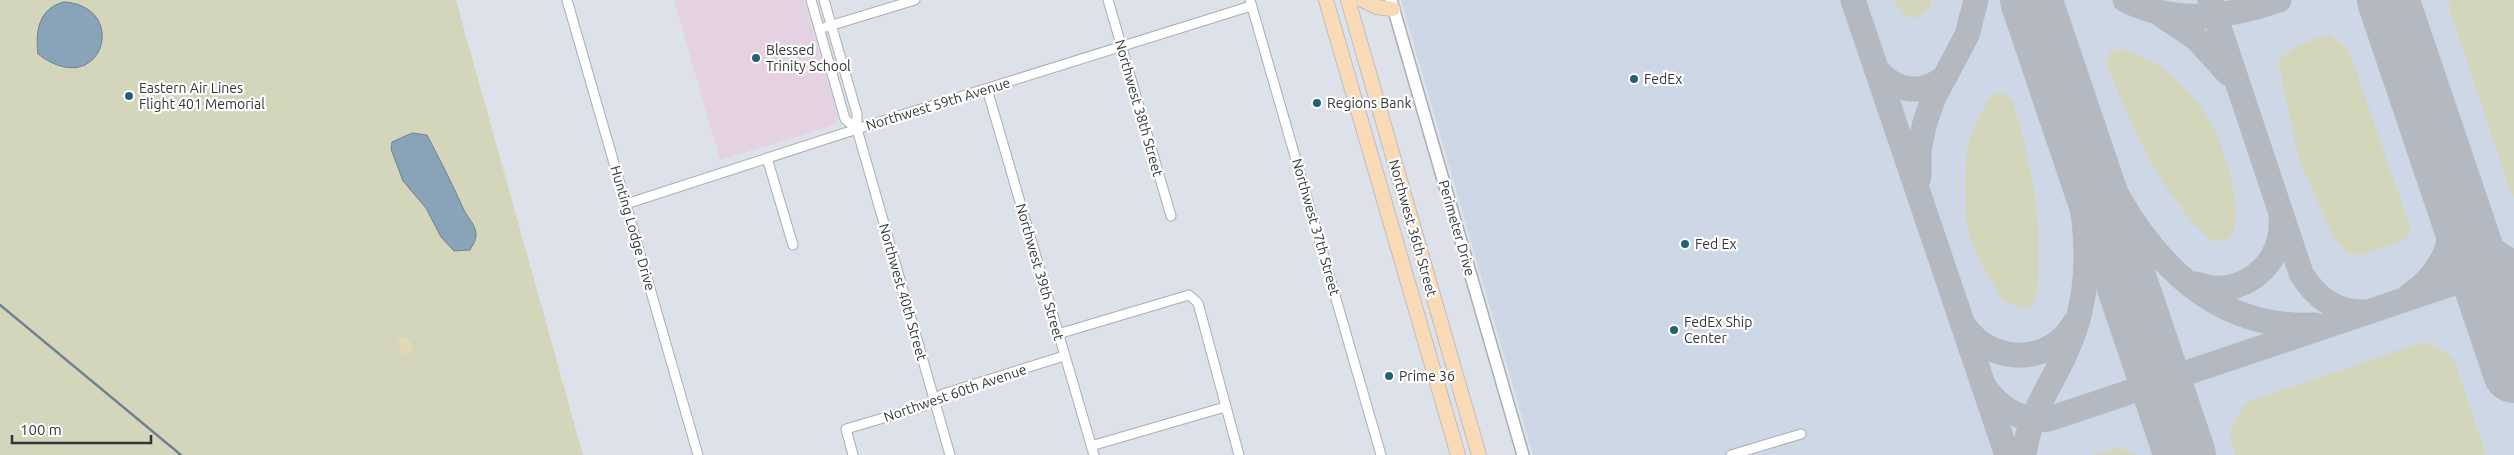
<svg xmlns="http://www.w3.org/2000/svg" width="2514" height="455" font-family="Ubuntu,sans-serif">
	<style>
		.built { fill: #ced7e5 }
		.education { fill: #e4d2e2 }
		.green { fill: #d4d6bb }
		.sand { fill: #e2d9b4 }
		.water { fill: #89a3b9; stroke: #6f8292 }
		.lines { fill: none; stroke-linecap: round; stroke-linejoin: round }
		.stream { stroke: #6f8292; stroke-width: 2.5 }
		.taxiway { stroke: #b4b8c0; stroke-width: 25 }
		.runway { stroke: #b4b8c0; stroke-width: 62 }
		.minor-casing { stroke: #a9aeb5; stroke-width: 11 }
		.tertiary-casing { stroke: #a9aeb5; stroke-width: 14 }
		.primary-casing { stroke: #bebebf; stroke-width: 16 }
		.minor { stroke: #fff; stroke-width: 9 }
		.tertiary { stroke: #fff; stroke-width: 11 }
		.primary { stroke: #f9dab7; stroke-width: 14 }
		.poi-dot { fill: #256078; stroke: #fff; stroke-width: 2 }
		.labels { text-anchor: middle; stroke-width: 4.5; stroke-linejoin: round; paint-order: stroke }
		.poi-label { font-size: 14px; fill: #333538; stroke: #fff; text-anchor: start }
		.street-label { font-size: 14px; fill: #333538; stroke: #fff }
	</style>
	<rect width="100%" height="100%" fill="#dde2ea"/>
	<!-- built -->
	<path class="built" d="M 1401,0 L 2514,0 L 2514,455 L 1533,455 Z"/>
	<!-- education -->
	<path class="education" d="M 674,0 L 804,0 L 838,116 L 837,121 L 831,126 L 720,160 Z"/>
	<!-- green -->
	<path class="green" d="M 0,0 L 456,0 L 583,455 L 0,455 Z
		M 1893,0 L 1931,0 L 1931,5 L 1919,18 L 1906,15 Z
		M 2451,0 L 2514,0 L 2514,197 L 2511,195 L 2448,5 Z
		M 2330,35 L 2344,45 L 2352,58 L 2411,231 L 2404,241 L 2362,255 L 2347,254 L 2333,236 L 2299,160 L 2278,61 C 2293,46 2309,39 2330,35 Z
		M 2120,49 C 2131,50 2139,55 2148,60 C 2198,86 2227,141 2234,195 C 2236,211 2239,226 2229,239 L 2215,242 C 2164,204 2129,122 2107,65 C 2106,54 2110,51 2120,49 Z
		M 2002,93 L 2012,99 C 2033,169 2045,227 2036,300 L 2028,308 C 2003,307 2001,297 1989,277 C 1982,264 1973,250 1969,235 C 1964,216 1964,163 1969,143 C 1973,126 1982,109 1992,95 Z
		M 2419,343 L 2436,346 L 2454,360 L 2486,455 L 2235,455 C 2226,428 2231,421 2249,401 Z
		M 2119,447 L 2137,455 L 2093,455 Z"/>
	<!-- sand -->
	<path class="sand" d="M 401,337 L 410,340 L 413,352 L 406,354 L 400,351 L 398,342 Z"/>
	<!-- water -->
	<path class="water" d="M 64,2 C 131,6 102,103 38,54 C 35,31 39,8 64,2 Z
		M 412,133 L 427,135 C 440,160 452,183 463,208 C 467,217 477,226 476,236 C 476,241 472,246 470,250 L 454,251 L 441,237 L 426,208 L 403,181 L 391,149 L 392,142 Z"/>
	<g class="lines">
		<!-- stream -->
		<path class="stream" d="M 0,305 L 181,455"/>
		<!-- taxiway -->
		<path class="taxiway" d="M 1853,0 L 2007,455
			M 2033,0 C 2083,126 2142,334 2315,325
			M 2125,0 C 2176,25 2227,18 2279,0
			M 2210,0 L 2301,273 C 2315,297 2336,313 2365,312
			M 2163,16 L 2196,38 L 2228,73
			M 1876,69 C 1895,92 1922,96 1945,77
			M 1919,177 L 1919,150 L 1925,122 L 1934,97 L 1967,35 L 1976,0
			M 2456,196 C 2468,226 2484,249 2514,262
			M 2196,284 C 2241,301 2285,264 2281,218
			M 2410,295 C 2459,261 2456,218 2444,166
			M 1965,327 C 1992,365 2050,365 2074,324
			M 1983,385 C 1999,408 2019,422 2049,419 L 2481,274
			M 2024,455 C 2030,408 2055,382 2071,340 C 2102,263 2079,175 2057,99"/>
		<!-- runway -->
		<path class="runway" d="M 2031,0 L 2185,455
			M 2388,0 L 2514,372"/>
		<defs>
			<path id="minor" d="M 567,0 L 698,455
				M 811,0 L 845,119 L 857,129
				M 824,0 L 857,114 L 857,129 L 950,455
				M 1108,0 L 1171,216
				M 1250,0 L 1381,455
				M 826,27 L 915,0
				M 987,89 L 1094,455
				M 767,158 L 793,245
				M 626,204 L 857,129 L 1251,6
				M 1058,334 L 1189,295 L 1198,303 L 1239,455
				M 1091,446 L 1225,407
				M 853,455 L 846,429 L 924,406 L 943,394 L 1064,356
				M 1731,455 L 1801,434"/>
			<path id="tertiary" d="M 1391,0 L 1523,455"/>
			<path id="primary" d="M 1326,0 L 1458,455
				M 1348,0 L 1479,455
				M 1362,0 L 1377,7 L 1393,9"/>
		</defs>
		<!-- minor casing -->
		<use href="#minor" class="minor-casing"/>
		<!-- tertiary casing -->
		<use href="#tertiary" class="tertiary-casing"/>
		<!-- primary casing -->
		<use href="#primary" class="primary-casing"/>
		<!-- minor -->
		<use href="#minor" class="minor"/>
		<!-- tertiary -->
		<use href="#tertiary" class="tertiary"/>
		<!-- primary -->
		<use href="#primary" class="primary"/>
	</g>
	<!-- markers -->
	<g class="poi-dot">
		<circle cx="756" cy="58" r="5"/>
		<circle cx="1634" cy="79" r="5"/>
		<circle cx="129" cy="96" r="5"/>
		<circle cx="1317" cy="103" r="5"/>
		<circle cx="1685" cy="244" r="5"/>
		<circle cx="1674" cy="330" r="5"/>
		<circle cx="1389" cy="376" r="5"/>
	</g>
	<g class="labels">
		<!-- poi labels -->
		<g class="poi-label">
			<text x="766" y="55">Blessed<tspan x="766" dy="16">Trinity School</tspan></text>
			<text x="1644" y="84">FedEx</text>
			<text x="139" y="93">Eastern Air Lines<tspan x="139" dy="16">Flight 401 Memorial</tspan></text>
			<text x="1327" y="108">Regions Bank</text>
			<text x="1695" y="249">Fed Ex</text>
			<text x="1684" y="327">FedEx Ship<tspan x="1684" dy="16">Center</tspan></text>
			<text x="1399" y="381">Prime 36</text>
		</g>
		<!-- street labels -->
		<g class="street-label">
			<text transform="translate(938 104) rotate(-17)" y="5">Northwest 59th Avenue</text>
			<text transform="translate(1139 108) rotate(74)" y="5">Northwest 38th Street</text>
			<text transform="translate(1316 227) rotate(74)" y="5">Northwest 37th Street</text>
			<text transform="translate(633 228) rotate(74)" y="5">Hunting Lodge Drive</text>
			<text transform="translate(1413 228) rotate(74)" y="5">Northwest 36th Street</text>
			<text transform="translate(1457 228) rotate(74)" y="5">Perimeter Drive</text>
			<text transform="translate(1040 272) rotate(74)" y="5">Northwest 39th Street</text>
			<text transform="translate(903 292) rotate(74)" y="5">Northwest 40th Street</text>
			<text transform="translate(955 393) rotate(-19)" y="5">Northwest 60th Avenue</text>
		</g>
	</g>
	<!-- scale -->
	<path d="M12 435v8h139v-8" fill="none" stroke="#333538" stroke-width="2.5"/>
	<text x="20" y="435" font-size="15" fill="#333538" stroke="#ffffff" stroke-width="4" paint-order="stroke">100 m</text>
</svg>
